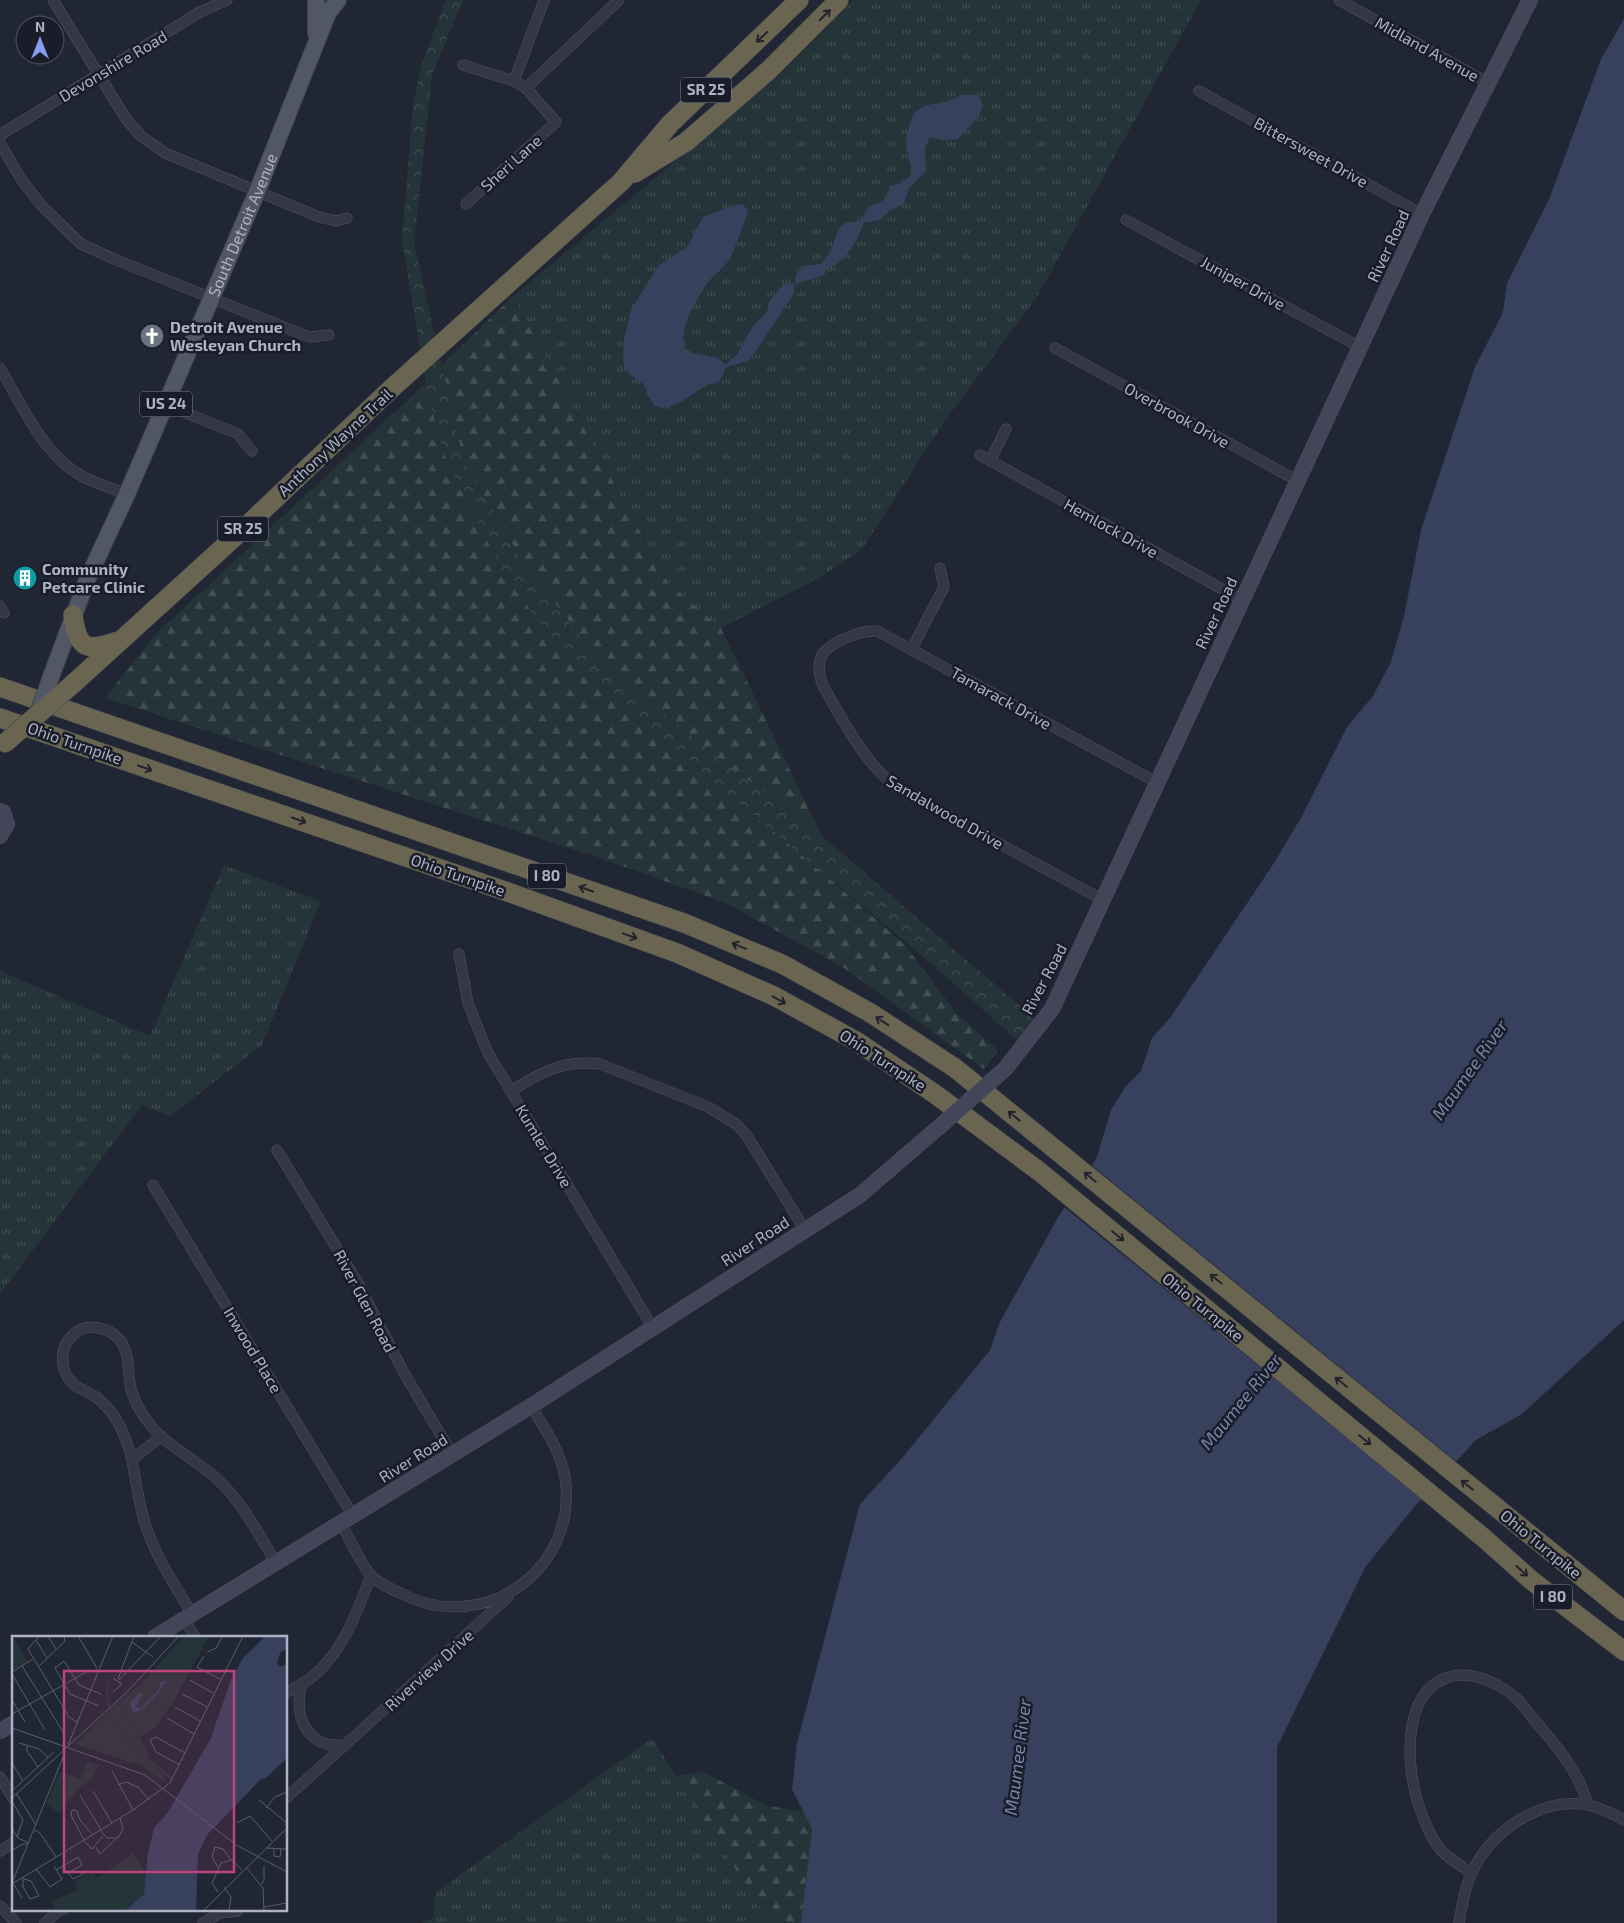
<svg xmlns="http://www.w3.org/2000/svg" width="1624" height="1923" font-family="'Exo 2',sans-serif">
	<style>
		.grass { fill: url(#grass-tufts) }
		.forest { fill: url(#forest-firs) }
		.park { fill: url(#park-crowns) }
		.water { fill: #37405c }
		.pier { fill: #212634 }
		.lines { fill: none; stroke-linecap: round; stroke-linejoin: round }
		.street-casing { stroke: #515563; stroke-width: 11 }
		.secondary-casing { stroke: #515563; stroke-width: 16 }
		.primary-casing { stroke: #3d414e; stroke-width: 18 }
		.highway-casing { stroke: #3e424f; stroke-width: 20 }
		.street { stroke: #343845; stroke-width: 10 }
		.secondary { stroke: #424658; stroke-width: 15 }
		.primary { stroke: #525765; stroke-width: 16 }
		.highway { stroke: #6a6551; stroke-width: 19 }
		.secondary-bridge-casing { stroke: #515563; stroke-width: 16; stroke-linecap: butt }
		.primary-bridge-casing { stroke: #3d414e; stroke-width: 18; stroke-linecap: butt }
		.highway-bridge-casing { stroke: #3e424f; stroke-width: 20; stroke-linecap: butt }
		.secondary-bridge { stroke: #424658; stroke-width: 15 }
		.primary-bridge { stroke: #525765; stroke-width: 16 }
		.highway-bridge { stroke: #6a6551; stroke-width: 19 }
		.oneway { stroke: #21242d }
		.labels { text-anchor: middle; stroke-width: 5; stroke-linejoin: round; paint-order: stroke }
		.shield { fill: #191d29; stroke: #818594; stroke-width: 1 }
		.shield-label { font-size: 15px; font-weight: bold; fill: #aeb2c2 }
		.street-label { font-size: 16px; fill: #aeb2c2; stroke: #191d29 }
		.poi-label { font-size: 16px; font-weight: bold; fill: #aeb2c2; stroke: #191d29; text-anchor: start }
		.water-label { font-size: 18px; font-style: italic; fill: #7885a9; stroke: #191d29 }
		.inset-road { fill: none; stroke: #595e6d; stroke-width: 1 }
		.view { fill: #bc467a; fill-opacity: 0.15; stroke: #bc467a; stroke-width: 2.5 }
		.inset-edge { fill: none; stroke: #aeb2c2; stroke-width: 2.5 }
	</style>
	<defs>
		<pattern id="grass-tufts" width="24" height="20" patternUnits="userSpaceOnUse" patternTransform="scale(1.25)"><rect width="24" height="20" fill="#253438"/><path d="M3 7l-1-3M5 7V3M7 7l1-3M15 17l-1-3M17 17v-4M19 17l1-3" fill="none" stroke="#424f53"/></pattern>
		<pattern id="forest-firs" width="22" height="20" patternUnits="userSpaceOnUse" patternTransform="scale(1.25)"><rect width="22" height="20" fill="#253438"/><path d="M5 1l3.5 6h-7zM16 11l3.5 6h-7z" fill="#424f53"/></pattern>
		<pattern id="park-crowns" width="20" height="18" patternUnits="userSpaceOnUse" patternTransform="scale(1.25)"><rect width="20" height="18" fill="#253438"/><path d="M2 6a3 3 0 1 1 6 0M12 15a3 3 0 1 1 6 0" fill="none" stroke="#424f53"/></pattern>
	</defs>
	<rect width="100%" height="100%" fill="#212634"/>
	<!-- grass -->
	<path class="grass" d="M 853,0 L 1201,0 L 1037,297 L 944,422 L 862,549 L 821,577 L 721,628 L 667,582 L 513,296 L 779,75 Z
		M 224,865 L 321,901 L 262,1045 L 170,1116 L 142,1105 L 0,1294 L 0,971 L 150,1036 Z
		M 652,1738 L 770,1923 L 422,1923 L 434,1917 L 435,1893 Z"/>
	<!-- forest -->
	<path class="forest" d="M 513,296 L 667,582 L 721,628 L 822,836 L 710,751 L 601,661 L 525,566 L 463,459 L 442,365 Z
		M 425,384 L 448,465 L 508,581 L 559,646 L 652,730 L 802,855 L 905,945 L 958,1015 L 998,1050 L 984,1069 L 841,966 L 726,903 L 597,857 L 105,698 L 157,633 Z
		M 704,1772 L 767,1806 L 803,1811 L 812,1829 L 801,1923 L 770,1923 L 676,1776 Z"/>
	<!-- park -->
	<path class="park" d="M 446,0 L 463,0 L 432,75 L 414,243 L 463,459 L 525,566 L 601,661 L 710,751 L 822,836 L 1035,1019 L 1019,1042 L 927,960 L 652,730 L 559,646 L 508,581 L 448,465 L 428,397 L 402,240 L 413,104 L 422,63 Z"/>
	<!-- water -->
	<path class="water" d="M 1624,19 L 1624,1320 L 1522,1414 L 1476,1440 L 1415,1506 L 1366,1566 L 1277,1747 L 1277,1923 L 801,1923 L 812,1829 L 792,1789 L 797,1743 L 860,1504 L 903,1457 L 990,1350 L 999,1324 L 1057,1219 L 1097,1157 L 1111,1110 L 1126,1086 L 1141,1071 L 1152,1038 L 1170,1018 L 1274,863 L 1302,816 L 1347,727 L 1373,696 L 1391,662 L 1404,616 L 1421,530 L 1475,367 L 1503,312 L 1507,283 L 1550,197 L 1601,59 Z
		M 960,95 L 979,95 L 983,105 L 979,116 L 958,139 L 942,140 L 930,137 L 925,148 L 926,171 L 909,188 L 904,204 L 889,211 L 880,220 L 863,223 C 860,238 844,265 828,268 L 824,275 L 794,285 L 794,294 L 750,360 L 725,368 C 724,373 722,379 718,382 C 715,385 711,383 707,385 C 692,393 673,413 654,406 L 644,385 L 626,371 L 623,360 L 624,339 L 631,310 L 658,266 L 688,246 L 703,217 L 738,204 L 744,205 L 748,212 C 746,218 733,254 730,259 C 723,269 712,276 706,285 C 694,304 681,324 684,347 L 693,353 L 719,358 L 725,365 L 737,354 L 753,326 L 767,312 L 769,302 L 783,284 L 795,283 L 796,275 L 804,266 L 821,264 L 830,253 L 838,230 L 845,223 L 861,221 L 868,207 C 880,203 889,199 890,186 C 923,179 908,166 906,144 C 906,137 910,120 914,114 C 924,100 945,107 960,95 Z"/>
	<!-- pier -->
	<path class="pier" d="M 1090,1164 L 1458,1463 L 1424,1500 L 1063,1206 Z"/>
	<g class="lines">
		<defs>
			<path id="street" d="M 53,0 L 126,119 L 141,136 L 165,153 L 319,217 L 336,221 L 347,218
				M 1339,0 L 1488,83
				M 463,65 L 514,81 L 526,88 L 556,122 L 466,204
				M 514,81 L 544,0
				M 526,88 L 619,0
				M 1199,91 L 1422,214
				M 0,135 L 200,12 L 227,0
				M 0,143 L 21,179 L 41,205 L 81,244 L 114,259 L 309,337 L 329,335
				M 1126,220 L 1360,347
				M 1055,348 L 1298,481
				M 0,368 C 19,400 40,447 71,469 C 87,481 109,487 127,494
				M 166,405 L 238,434 L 252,451
				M 980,455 L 1242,600
				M 990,461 L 1006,429
				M 0,606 L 4,613
				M 911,650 L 944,587 L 940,568
				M 1103,900 L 897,788 C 863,761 843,721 822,684 C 820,676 818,669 820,660 C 824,643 861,630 877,631 L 1156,782
				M 459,954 L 468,1003 L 488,1053 L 653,1328
				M 511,1091 C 540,1073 564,1059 600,1064 L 708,1107 L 736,1124 L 747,1136 L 805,1230
				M 277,1150 L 358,1283 L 404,1373 L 452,1454
				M 153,1185 L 353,1516
				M 133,1459 L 160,1437
				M 341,1523 C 348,1536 362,1566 371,1576 C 379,1583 391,1589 400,1593 C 483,1637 579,1570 565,1477 C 560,1450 545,1429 531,1406
				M 192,1614 C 174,1583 152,1552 143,1516 C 133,1480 136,1453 116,1419 C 110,1410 104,1403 96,1397 C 90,1392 82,1390 76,1386 C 59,1373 58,1348 74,1334 C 85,1323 105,1327 116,1336 C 131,1349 127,1371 131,1389 C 134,1400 139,1410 146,1419 C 163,1445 193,1457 215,1477 C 241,1500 258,1533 276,1563
				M 184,1619 L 195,1637
				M 302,1683 C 293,1716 306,1749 345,1745 L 508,1597
				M 286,1692 C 334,1674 355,1620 371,1575
				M 0,1777 L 14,1800
				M 286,1798 L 345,1745
				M 0,1851 L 14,1842
				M 1471,1873 C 1461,1866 1449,1859 1441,1850 C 1430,1837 1424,1821 1419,1806 C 1405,1765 1400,1678 1462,1675 C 1482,1675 1503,1686 1517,1699 C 1524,1706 1530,1715 1536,1722 C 1558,1748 1579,1772 1588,1805
				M 0,1906 L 16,1923
				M 45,1923 L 58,1911 L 64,1909
				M 203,1923 L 220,1913 L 237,1911
				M 1459,1923 C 1462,1907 1464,1889 1471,1874 C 1490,1832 1540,1796 1589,1805 C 1601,1808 1613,1814 1624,1820"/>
			<path id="secondary" d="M 0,811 L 3,812 L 7,824 L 0,836
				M 1005,1069 L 1052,1009 L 1422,214 L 1530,0
				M 155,1637 L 531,1406 L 860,1195 L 939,1127
				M 0,1731 L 14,1723"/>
			<g id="primary">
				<path d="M 316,0 L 316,33"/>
				<path id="s1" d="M 52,674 L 87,580 L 127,494 L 257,192 L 328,13 L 338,0"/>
			</g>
			<path id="highway" d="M 635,173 L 686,142 L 769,70 L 839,0
				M 73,615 C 78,649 85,652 118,641
				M 74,683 L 239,533 L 392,388 L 621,182 L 670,124 L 799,0
				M 0,687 L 684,923 L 782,964 L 869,1012 L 955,1068 L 1624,1611
				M 0,718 L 502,890 L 677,953 L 774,996 L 856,1041 L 935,1094 L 1040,1172 L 1485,1539 L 1531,1580 L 1624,1651"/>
		</defs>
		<!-- street casing -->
		<use href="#street" class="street-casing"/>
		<!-- secondary casing -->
		<use href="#secondary" class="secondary-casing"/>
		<!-- primary casing -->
		<use href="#primary" class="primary-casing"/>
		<!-- highway casing -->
		<use href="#highway" class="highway-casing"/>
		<!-- street -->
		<use href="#street" class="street"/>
		<!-- secondary -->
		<use href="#secondary" class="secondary"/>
		<!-- primary -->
		<use href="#primary" class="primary"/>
		<!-- highway -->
		<use href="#highway" class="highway"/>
		<defs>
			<path id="secondary-bridge" d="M 939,1127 L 1005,1069"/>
			<path id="primary-bridge" d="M 39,711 L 52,674"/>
			<path id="highway-bridge" d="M 5,743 L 74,683"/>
		</defs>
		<!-- secondary-bridge casing -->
		<use href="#secondary-bridge" class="secondary-bridge-casing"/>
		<!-- primary-bridge casing -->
		<use href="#primary-bridge" class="primary-bridge-casing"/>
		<!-- highway-bridge casing -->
		<use href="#highway-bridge" class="highway-bridge-casing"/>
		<!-- secondary-bridge -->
		<use href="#secondary-bridge" class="secondary-bridge"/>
		<!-- primary-bridge -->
		<use href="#primary-bridge" class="primary-bridge"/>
		<!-- highway-bridge -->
		<use href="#highway-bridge" class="highway-bridge"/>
	</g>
	<!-- one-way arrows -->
	<defs><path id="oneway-shaft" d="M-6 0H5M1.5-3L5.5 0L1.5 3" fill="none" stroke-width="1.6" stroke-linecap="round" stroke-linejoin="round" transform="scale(1.25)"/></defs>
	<g class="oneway">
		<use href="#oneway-shaft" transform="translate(825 15) rotate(-45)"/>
		<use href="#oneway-shaft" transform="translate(762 37) rotate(137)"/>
		<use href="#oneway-shaft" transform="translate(145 768) rotate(19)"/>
		<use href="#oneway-shaft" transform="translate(299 820) rotate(19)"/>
		<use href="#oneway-shaft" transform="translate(586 889) rotate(-161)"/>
		<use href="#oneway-shaft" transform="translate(630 936) rotate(20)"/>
		<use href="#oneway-shaft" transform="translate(739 946) rotate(-157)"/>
		<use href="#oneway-shaft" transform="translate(779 1000) rotate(28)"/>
		<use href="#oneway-shaft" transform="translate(882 1021) rotate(-147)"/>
		<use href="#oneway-shaft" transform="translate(1014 1116) rotate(-141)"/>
		<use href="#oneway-shaft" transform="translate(1090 1177) rotate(-141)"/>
		<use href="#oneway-shaft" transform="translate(1118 1236) rotate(39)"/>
		<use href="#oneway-shaft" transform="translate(1216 1279) rotate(-141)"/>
		<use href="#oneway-shaft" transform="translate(1341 1382) rotate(-141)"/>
		<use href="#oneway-shaft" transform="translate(1365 1440) rotate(39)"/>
		<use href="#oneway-shaft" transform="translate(1467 1485) rotate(-141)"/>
		<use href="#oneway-shaft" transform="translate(1522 1571) rotate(42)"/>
	</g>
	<!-- icons -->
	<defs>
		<symbol id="church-disc" viewBox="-11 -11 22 22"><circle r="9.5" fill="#6b7280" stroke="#191d29"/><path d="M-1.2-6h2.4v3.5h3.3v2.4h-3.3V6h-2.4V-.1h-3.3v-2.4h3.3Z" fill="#fff"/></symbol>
		<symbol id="building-disc" viewBox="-11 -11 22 22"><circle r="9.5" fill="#0f9aa8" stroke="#191d29"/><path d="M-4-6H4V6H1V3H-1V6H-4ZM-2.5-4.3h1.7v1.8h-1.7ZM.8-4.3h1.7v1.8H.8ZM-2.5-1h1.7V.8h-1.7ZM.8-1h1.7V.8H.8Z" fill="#fff"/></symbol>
	</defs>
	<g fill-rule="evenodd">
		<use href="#church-disc" x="138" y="322" width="28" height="28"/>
		<use href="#building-disc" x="11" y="564" width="28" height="28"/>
	</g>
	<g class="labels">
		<!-- shield labels -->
		<g class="shield">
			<rect x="681" y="77.5" width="50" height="25" rx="4"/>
			<rect x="140" y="391.5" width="52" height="25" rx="4"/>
			<rect x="218" y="516.5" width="50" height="25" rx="4"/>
			<rect x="528" y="863.5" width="38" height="25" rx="4"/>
			<rect x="1534" y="1584.5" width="38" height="25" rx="4"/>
		</g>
		<g class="shield-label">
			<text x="706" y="95">SR 25</text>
			<text x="166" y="409">US 24</text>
			<text x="243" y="534">SR 25</text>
			<text x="547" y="881">I 80</text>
			<text x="1553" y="1602">I 80</text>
		</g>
		<!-- street labels -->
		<g class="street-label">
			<text transform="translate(1427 49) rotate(29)" y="6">Midland Avenue</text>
			<text transform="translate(113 66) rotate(-31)" y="6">Devonshire Road</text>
			<text transform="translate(1311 152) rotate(29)" y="6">Bittersweet Drive</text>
			<text transform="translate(511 163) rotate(-42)" y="6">Sheri Lane</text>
			<text dy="6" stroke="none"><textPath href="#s1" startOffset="488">South Detroit Avenue</textPath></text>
			<text transform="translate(1388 246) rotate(-65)" y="6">River Road</text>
			<text transform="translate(1243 283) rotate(29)" y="6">Juniper Drive</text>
			<text transform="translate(1177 415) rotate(29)" y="6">Overbrook Drive</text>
			<text transform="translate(335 442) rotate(-43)" y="6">Anthony Wayne Trail</text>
			<text transform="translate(1111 528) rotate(29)" y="6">Hemlock Drive</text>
			<text transform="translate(1216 613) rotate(-65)" y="6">River Road</text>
			<text transform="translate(1001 698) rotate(29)" y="6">Tamarack Drive</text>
			<text transform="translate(75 743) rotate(19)" y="6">Ohio Turnpike</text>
			<text transform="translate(945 812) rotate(30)" y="6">Sandalwood Drive</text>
			<text transform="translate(458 875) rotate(19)" y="6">Ohio Turnpike</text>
			<text transform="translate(1044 979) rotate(-62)" y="6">River Road</text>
			<text transform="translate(883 1060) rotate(33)" y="6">Ohio Turnpike</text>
			<text transform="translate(544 1146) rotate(59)" y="6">Kumler Drive</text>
			<text transform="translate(755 1241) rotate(-33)" y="6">River Road</text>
			<text transform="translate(365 1301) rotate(62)" y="6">River Glen Road</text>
			<text transform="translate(1203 1307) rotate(39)" y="6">Ohio Turnpike</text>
			<text transform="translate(253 1350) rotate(59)" y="6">Inwood Place</text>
			<text transform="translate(413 1458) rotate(-32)" y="6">River Road</text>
			<text transform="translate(1541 1544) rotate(39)" y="6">Ohio Turnpike</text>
			<text transform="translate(429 1670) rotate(-42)" y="6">Riverview Drive</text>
		</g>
		<!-- poi labels -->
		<g class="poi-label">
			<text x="170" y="333">Detroit Avenue<tspan x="170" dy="18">Wesleyan Church</tspan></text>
			<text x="42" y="575">Community<tspan x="42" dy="18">Petcare Clinic</tspan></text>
		</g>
		<!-- water labels -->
		<g class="water-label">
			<text transform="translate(1470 1070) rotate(-55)" y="6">Maumee River</text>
			<text transform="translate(1241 1402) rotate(-51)" y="6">Maumee River</text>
			<text transform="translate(1018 1757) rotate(-83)" y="6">Maumee River</text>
		</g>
	</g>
	<!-- overview -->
	<g transform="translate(12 1636)">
		<rect width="275" height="275" fill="#212634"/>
		<path d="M 172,0 L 197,0 L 161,66 L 143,92 L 128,101 L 106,66 L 134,43 ZM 76,125 L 86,129 L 80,144 L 67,151 L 47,177 L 34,168 L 48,135 L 68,143 ZM 121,217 L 136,241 L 132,258 L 113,275 L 37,275 L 43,271 L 39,265 L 66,254 L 63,245 L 80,236 L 85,242 Z" fill="#253438"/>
		<path d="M 106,66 L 128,101 L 138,122 L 115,104 L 101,83 L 98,73 ZM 97,75 L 111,102 L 147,134 L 155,147 L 128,129 L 63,108 Z" fill="#253438"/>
		<path d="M 0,0 L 16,26 L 0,35 ZM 112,0 L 97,43 L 96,60 L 101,83 L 115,104 L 161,142 L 159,144 L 111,102 L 99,83 L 94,60 L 95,46 Z" fill="#253438"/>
		<path d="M 254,0 L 275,0 L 275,12 L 268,17 L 265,27 L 268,31 L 275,28 L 275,122 L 254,142 L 249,143 L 195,199 L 186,218 L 184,275 L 113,275 L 132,258 L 136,217 L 142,192 L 156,176 L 198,104 L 220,41 L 231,22 ZM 155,45 L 147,56 L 131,73 L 121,77 L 118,67 L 126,58 L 131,57 L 124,70 L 128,73 L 147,53 L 148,46 Z" fill="#37405c"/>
		<path class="inset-road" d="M 27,0 L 16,13 L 57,81 L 66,87M 36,0 L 44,13M 66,0 L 85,32M 211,0 L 228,0M 24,4 L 35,22M 120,6 L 141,21M 195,16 L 204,12 L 211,0M 192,20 L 185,31 L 208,43M 10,30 L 53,99M 26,31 L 53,5 L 52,0M 0,36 L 21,23M 0,38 L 33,94M 101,42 L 110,48 L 101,56M 106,43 L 122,0M 107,44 L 149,0M 178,44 L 201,57M 170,58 L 195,71M 0,64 L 13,86M 87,70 L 58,58 L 43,32 L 52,25 L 67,49 L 89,58M 163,71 L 188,85M 0,78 L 74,36 L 85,34M 155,82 L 182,98M 0,92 L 133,139 L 226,210 L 275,236M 7,107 L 27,113 L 36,121M 15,109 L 15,115 L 26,131M 56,109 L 101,0M 0,127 L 11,145M 168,129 L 144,116 L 138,104 L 144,101 L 173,117M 100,135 L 121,174M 106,149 L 114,146 L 126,151 L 137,164M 0,155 L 42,116M 81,155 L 100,187M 4,157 L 24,189M 68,159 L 89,194M 0,162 L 117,54 L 167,0M 247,164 L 275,187M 1,167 L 11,184 L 5,201M 254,172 L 263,161 L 275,156M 60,174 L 65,175 L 68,184 L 81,199M 60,174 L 59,179 L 72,204M 225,187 L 238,180 L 260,205M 0,193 L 6,202 L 17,207M 22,194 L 28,197 L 44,221M 88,194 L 95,202 L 106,202 L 111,193 L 108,182M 71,204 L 80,213 L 91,200M 84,211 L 88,218 L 104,203M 254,212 L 275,213M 262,213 L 262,220 L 268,221 L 269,213M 0,214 L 11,208 L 16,208M 50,230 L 61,243 L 77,235M 206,231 L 200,221 L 203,211 L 211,213 L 219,224M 234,231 L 251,252 L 252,275M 24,233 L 38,251 L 50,243 L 42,230M 44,234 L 66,221 L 70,229 L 55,238M 11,241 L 11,251 L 18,263 L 27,260 L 19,245 L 12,243M 0,247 L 52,119 L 51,124M 1,247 L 10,262M 0,248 L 121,174 L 158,147 L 231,0M 249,248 L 252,245 L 252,230M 212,251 L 219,261 L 217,275M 206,256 L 200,247 L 209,227 L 220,224 L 230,234M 252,271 L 275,267M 191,275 L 275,192"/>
		<path class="view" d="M 52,35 L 222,35 L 222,236 L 52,236 Z"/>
		<rect width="275" height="275" class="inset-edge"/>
	</g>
	<!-- north arrow -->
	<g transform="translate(40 40)"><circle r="24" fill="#191d29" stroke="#555966"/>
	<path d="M0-4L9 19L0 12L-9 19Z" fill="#859cf0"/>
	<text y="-8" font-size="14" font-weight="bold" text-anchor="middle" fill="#aeb2c2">N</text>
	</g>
</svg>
